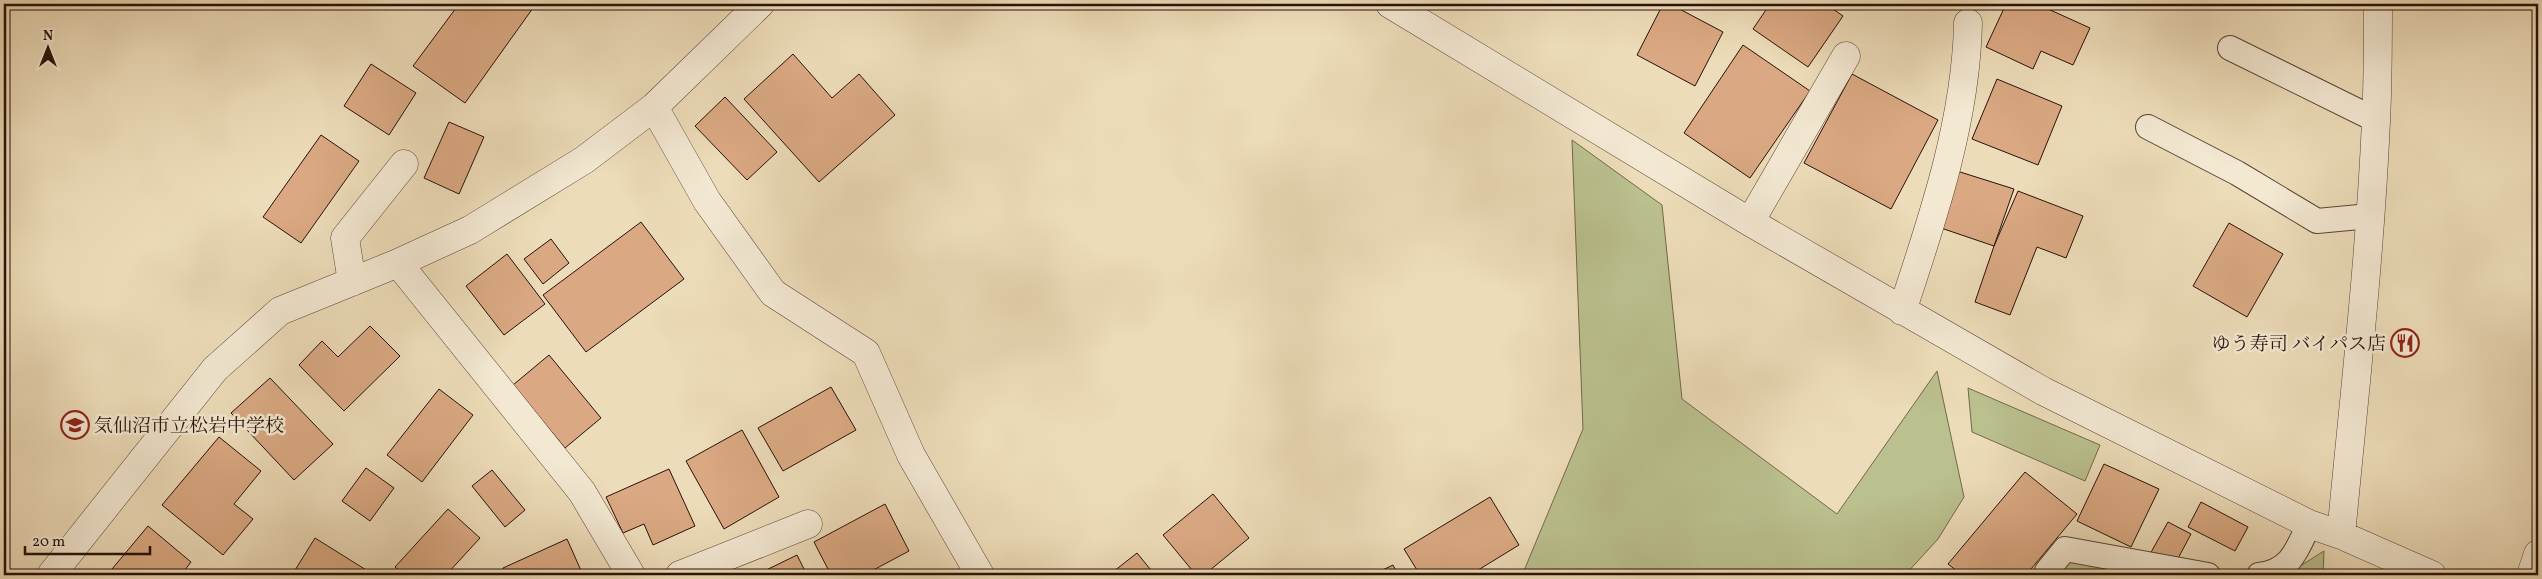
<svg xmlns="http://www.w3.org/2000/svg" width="2542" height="579" font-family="Vollkorn,'Noto Serif JP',serif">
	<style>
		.green { fill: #bac08e; stroke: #72684a }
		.building { fill: #daa983; stroke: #291107 }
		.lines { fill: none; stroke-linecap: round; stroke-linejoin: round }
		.service-casing { stroke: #5a4434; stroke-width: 26 }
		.minor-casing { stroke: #5a4434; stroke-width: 29 }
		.service { stroke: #f3e8d2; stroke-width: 24 }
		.minor { stroke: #f3e8d2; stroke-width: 28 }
		.labels { text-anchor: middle; stroke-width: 5; stroke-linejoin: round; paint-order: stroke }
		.poi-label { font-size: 19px; fill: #291107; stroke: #f3e8d2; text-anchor: end }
	</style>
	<rect width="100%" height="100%" fill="#eddcb9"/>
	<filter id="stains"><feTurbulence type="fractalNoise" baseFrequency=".004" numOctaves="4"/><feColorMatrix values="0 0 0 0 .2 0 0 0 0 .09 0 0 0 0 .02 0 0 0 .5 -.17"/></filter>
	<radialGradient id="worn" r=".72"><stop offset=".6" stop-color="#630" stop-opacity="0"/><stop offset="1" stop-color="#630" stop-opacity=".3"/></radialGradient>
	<!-- green -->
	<path class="green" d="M 1572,140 L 1662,205 L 1682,399 L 1837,514 L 1937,371 L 1964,497 L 1938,539 L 1905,575 L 1528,575 L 1523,573 L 1583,429 Z
		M 1968,388 L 2100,445 L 2085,481 L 1972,432 Z
		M 2324,551 L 2323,575 L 2286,575 Z
		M 2070,560 L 2154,575 L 2052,575 Z"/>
	<!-- building -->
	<path class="building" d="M 459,4 L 527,4 L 533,8 L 465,103 L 413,66 Z
		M 1663,4 L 1670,4 L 1723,32 L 1695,86 L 1637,55 Z
		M 1770,4 L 1826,4 L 1843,16 L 1808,67 L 1753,29 Z
		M 2006,4 L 2037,4 L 2090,28 L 2073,65 L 2041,51 L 2033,69 L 1986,47 Z
		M 1743,45 L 1810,91 L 1750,178 L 1684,133 Z
		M 793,54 L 832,98 L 859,74 L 895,115 L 819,182 L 744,99 Z
		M 371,64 L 416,93 L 389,135 L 344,106 Z
		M 1852,74 L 1938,120 L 1891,209 L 1804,163 Z
		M 1997,79 L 2062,106 L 2038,165 L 1972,139 Z
		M 725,97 L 777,152 L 747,180 L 695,126 Z
		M 449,122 L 484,137 L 459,194 L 424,178 Z
		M 321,135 L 359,161 L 301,243 L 263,217 Z
		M 1957,171 L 2014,189 L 1994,246 L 1938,227 Z
		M 2018,191 L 2083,216 L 2066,258 L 2037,247 L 2010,315 L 1975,302 L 1994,246 Z
		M 641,222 L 684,279 L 586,352 L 543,295 Z
		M 2229,223 L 2283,254 L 2247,317 L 2193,286 Z
		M 551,239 L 569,263 L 543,284 L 524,259 Z
		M 507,254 L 545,304 L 504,335 L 466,286 Z
		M 370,326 L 400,356 L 344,411 L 299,365 L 322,341 L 338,357 Z
		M 549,355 L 601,418 L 565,448 L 513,385 Z
		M 270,378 L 333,444 L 294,480 L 231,413 Z
		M 831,387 L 856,430 L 783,471 L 758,428 Z
		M 439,389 L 473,415 L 422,482 L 387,455 Z
		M 742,430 L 779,497 L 724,529 L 686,461 Z
		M 219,437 L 261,471 L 234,504 L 253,519 L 223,555 L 162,505 Z
		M 2104,464 L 2159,489 L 2131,547 L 2077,521 Z
		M 366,468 L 394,488 L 370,521 L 342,501 Z
		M 669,469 L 695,526 L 653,545 L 644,524 L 623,533 L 606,497 Z
		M 492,470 L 525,510 L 505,527 L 472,486 Z
		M 2025,472 L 2077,514 L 2026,575 L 1962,575 L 1948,564 Z
		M 1213,494 L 1249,538 L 1204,575 L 1196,575 L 1163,535 Z
		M 1490,497 L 1519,545 L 1470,575 L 1420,575 L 1404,549 Z
		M 2201,502 L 2248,527 L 2235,551 L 2188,527 Z
		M 885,504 L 909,551 L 864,575 L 831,575 L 814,542 Z
		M 448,509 L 480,538 L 446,575 L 404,575 L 395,567 Z
		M 2168,522 L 2191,534 L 2174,566 L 2150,554 Z
		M 148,526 L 191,562 L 181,575 L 107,575 Z
		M 315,538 L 371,573 L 370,575 L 292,575 Z
		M 567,539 L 583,575 L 506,575 L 503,568 Z
		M 1137,553 L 1155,575 L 1109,575 Z
		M 797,555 L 807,575 L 756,575 Z
		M 1393,565 L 1398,575 L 1372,575 Z"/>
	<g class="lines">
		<defs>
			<path id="service" d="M 2230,48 L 2376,120
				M 2148,127 L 2237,173 L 2317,221 L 2370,216
				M 2047,571 L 2065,549 L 2208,575
				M 2259,575 C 2291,571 2297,550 2309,524"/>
			<path id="minor" d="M 1390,4 L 1750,222 L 2043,391 L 2309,524 L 2341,535 L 2432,575
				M 654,107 L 707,201 L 773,293 L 866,353 L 911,455 L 980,575
				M 1750,222 L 1846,56
				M 398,263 L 582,492 L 631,575
				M 352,282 L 345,238 L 404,164
				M 1902,311 C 1933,218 1966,121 1968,23
				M 2341,535 C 2354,397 2370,259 2376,121 C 2378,82 2378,43 2378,4
				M 51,575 L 215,369 L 280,311 L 398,263 L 470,230 L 584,160 L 654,107 L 760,4
				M 680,575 L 808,524
				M 2531,575 L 2538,554"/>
		</defs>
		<!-- service casing -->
		<use href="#service" class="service-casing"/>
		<!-- minor casing -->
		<use href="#minor" class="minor-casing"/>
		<!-- service -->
		<use href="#service" class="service"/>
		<!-- minor -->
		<use href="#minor" class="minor"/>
	</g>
	<!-- icons -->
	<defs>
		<symbol id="restaurant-ring" viewBox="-11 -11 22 22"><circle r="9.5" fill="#f3e8d2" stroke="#8f2418" stroke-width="1.5"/><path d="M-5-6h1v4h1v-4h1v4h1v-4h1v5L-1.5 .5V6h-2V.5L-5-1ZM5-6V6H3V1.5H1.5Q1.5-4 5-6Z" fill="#8f2418"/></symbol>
		<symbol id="school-ring" viewBox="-11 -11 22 22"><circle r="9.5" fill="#f3e8d2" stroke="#8f2418" stroke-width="1.5"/><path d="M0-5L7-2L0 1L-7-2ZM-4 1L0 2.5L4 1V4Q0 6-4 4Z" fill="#8f2418"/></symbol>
	</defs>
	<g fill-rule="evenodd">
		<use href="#restaurant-ring" x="2389" y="327" width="32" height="32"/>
		<use href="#school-ring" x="59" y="409" width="32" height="32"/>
	</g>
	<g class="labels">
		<!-- poi labels -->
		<g class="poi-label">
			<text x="2386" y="350">ゆう寿司 バイパス店</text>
			<text x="94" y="432" text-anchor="start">気仙沼市立松岩中学校</text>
		</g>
	</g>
	<!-- margin -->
	<rect width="2542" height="579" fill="none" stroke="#eddcb9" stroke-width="20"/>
	<rect x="5" y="5" width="2532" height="569" fill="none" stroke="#291107" stroke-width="2.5"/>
	<rect x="10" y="10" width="2522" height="559" fill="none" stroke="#291107"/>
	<!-- north arrow -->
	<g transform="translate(48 48)" stroke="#f3e8d2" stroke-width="4" paint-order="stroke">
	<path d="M0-4L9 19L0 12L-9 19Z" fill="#291107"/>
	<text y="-8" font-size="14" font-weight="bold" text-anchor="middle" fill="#291107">N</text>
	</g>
	<!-- scale -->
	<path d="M25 546v8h125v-8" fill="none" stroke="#291107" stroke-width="2.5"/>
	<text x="32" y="546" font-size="15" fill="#291107" stroke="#f3e8d2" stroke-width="4" paint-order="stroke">20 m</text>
	<rect width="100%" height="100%" filter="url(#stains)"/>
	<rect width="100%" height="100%" fill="url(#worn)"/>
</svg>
